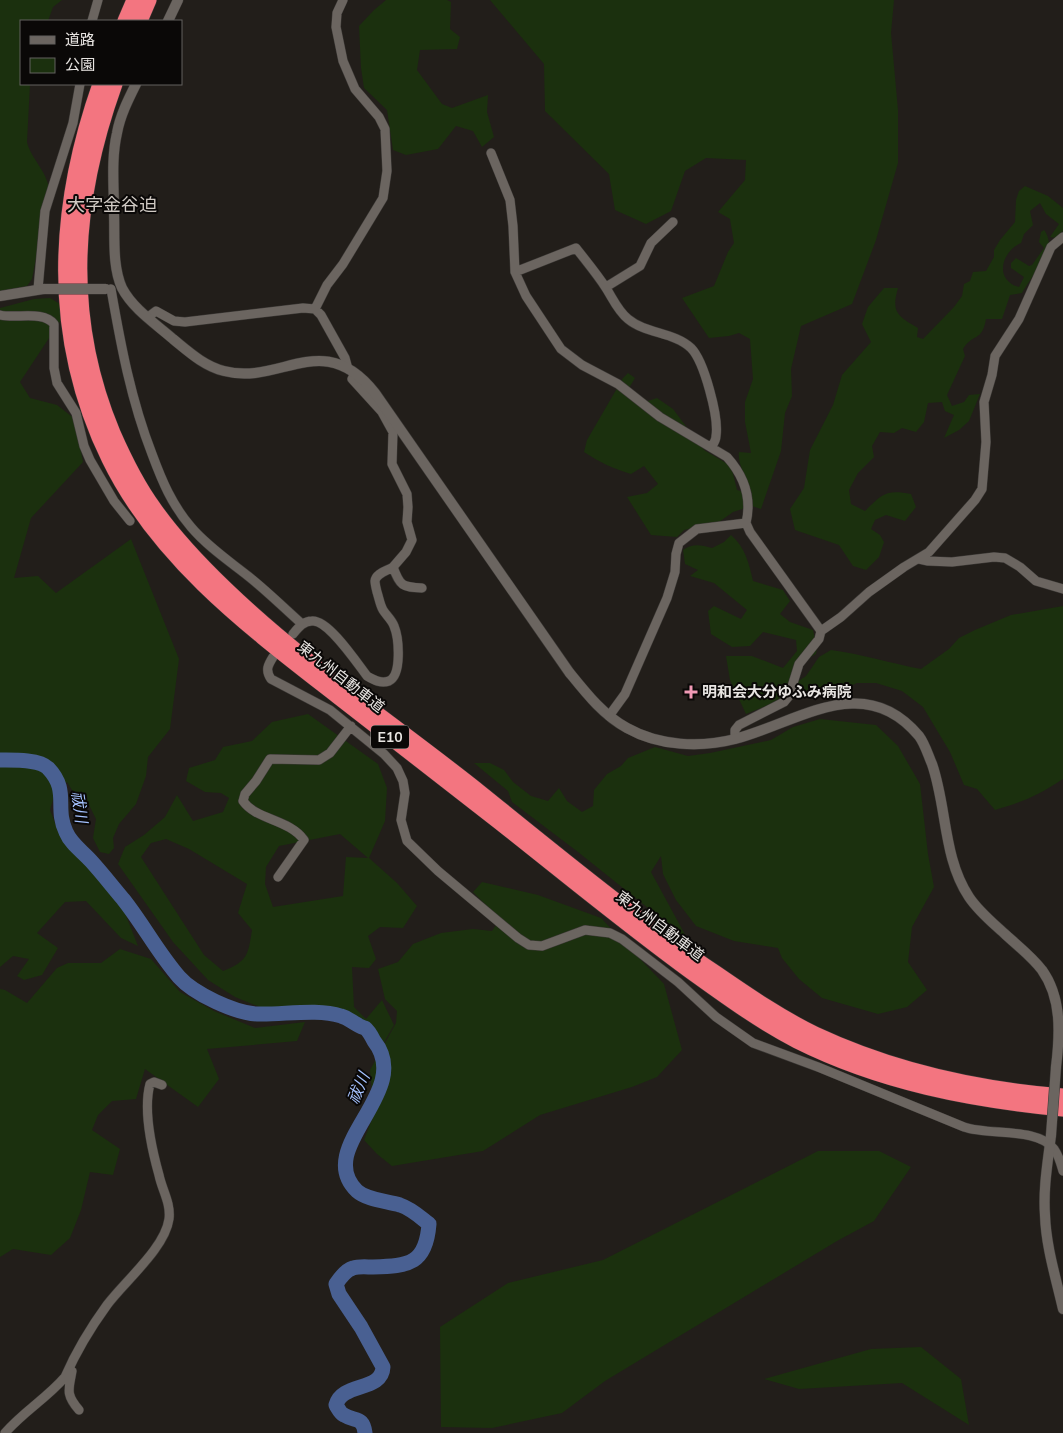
<svg xmlns="http://www.w3.org/2000/svg" width="1063" height="1433" font-family="Mulish,'Noto Sans JP',sans-serif">
	<style>
		.green { fill: #1b300e; fill-rule: evenodd }
		.lines { fill: none; stroke-linecap: round; stroke-linejoin: round }
		.river { stroke: #496092; stroke-width: 15 }
		.minor-casing { stroke: #3c3936; stroke-width: 10 }
		.tertiary-casing { stroke: #3c3936; stroke-width: 11 }
		.motorway-casing { stroke: #3c3936; stroke-width: 16 }
		.minor { stroke: #6b6560; stroke-width: 9 }
		.tertiary { stroke: #6b6560; stroke-width: 10 }
		.motorway { stroke: #f37580; stroke-width: 15 }
		.tertiary-bridge-casing { stroke: #3c3936; stroke-width: 11; stroke-linecap: butt }
		.tertiary-bridge { stroke: #6b6560; stroke-width: 10 }
		.poi-dot { fill: #f09ab5; stroke: #0a0807; stroke-width: 2 }
		.labels { text-anchor: middle; stroke-width: 4; stroke-linejoin: round; paint-order: stroke }
		.shield { fill: #0a0807; stroke: #a5a3a0; stroke-width: 1 }
		.shield-label { font-size: 14px; font-weight: bold; fill: #e8e5e2 }
		.street-label { font-size: 15px; fill: #e8e5e2; stroke: #0a0807 }
		.poi-label { font-size: 15px; font-weight: bold; fill: #e8e5e2; stroke: #0a0807; text-anchor: start }
		.water-label { font-size: 16px; font-style: italic; fill: #a5c2ff; stroke: #0a0807 }
		.quarter-label { font-size: 18px; fill: #d0cac4; stroke: #0a0807 }
	</style>
	<rect width="100%" height="100%" fill="#221e1a"/>
	<!-- green -->
	<path class="green" d="M 0,0 L 62,0 L 53,7 L 48,21 L 21,21 L 21,84 L 30,84 L 27,142 C 31,159 47,171 49,189 L 32,279 L 27,286 L 0,291 Z
		M 386,0 L 447,0 L 451,2 L 450,29 L 460,37 L 457,49 L 420,50 L 417,70 L 442,104 L 452,108 L 488,95 L 487,112 L 494,137 L 482,147 L 473,131 L 456,126 L 438,149 L 406,155 L 393,150 L 387,110 L 364,88 L 361,68 L 359,26 L 374,10 Z
		M 490,0 L 894,0 L 891,33 L 898,110 L 898,163 L 876,240 L 852,304 L 801,326 L 791,369 L 792,396 L 785,413 L 781,451 L 761,509 L 752,506 L 733,512 L 719,522 L 684,530 L 677,537 L 651,535 L 627,497 L 647,493 L 658,484 L 644,466 L 631,474 C 614,469 599,462 584,452 L 587,440 L 623,378 L 628,373 L 635,378 L 629,388 L 648,401 L 657,398 L 673,409 L 704,450 L 731,466 L 737,490 L 752,494 C 748,482 737,464 739,452 L 751,453 L 745,422 L 745,402 L 753,379 L 750,339 L 739,333 L 729,336 L 709,338 L 682,298 L 714,286 L 728,252 L 734,243 L 730,219 L 718,212 L 745,180 L 746,160 L 706,158 L 685,171 L 671,211 L 646,224 L 615,210 L 609,174 L 545,111 L 544,64 Z
		M 1025,186 L 1048,196 L 1063,208 L 1063,231 L 1056,238 L 1050,237 L 1059,224 L 1046,214 L 1040,203 L 1030,211 L 1033,225 L 1024,234 L 1021,243 C 1001,252 994,280 1019,287 L 1024,277 L 1011,268 L 1011,263 L 1016,258 L 1029,266 L 1032,265 L 1044,248 L 1039,242 L 1041,232 L 1044,230 C 1047,233 1049,240 1049,245 C 1049,254 1027,284 1022,293 L 1010,295 L 1002,319 L 986,319 C 982,342 973,333 963,349 L 965,356 L 947,395 L 952,406 L 964,402 L 969,395 L 980,394 L 969,421 L 959,430 L 944,438 L 954,415 L 945,411 L 942,402 L 928,403 L 924,422 L 916,432 L 902,428 L 894,433 L 880,432 L 872,446 L 874,457 L 858,473 L 849,490 L 851,504 L 865,511 C 882,494 886,489 911,494 L 916,507 L 905,521 L 886,515 L 875,520 L 871,529 L 880,535 L 884,542 L 879,557 L 866,570 L 853,566 L 839,545 L 795,530 L 790,509 L 804,488 L 810,450 L 833,405 L 842,375 L 871,342 L 862,324 L 868,307 L 884,288 L 898,288 C 891,312 897,316 918,328 L 917,337 L 923,339 L 954,307 L 962,296 L 964,284 L 970,281 L 973,272 L 986,271 L 994,257 L 994,250 L 1000,240 L 1015,222 L 1016,200 L 1019,191 Z
		M 50,298 L 60,304 L 61,320 L 20,382 L 30,398 L 57,405 L 75,419 L 83,462 L 31,518 L 14,578 L 38,576 L 56,593 L 131,539 L 179,659 L 170,729 L 148,757 L 146,776 L 136,804 L 119,824 L 113,838 L 114,848 L 109,854 L 100,852 L 93,838 L 96,819 L 89,805 L 75,795 L 67,782 L 54,796 L 50,810 L 57,828 L 125,913 L 138,946 L 121,938 L 86,901 L 65,902 L 37,933 L 58,948 L 42,975 L 24,980 L 17,976 L 29,959 L 13,956 L 0,967 L 0,308 L 34,299 Z
		M 731,535 C 745,547 749,563 753,581 L 783,590 L 790,601 L 780,614 L 790,622 L 813,630 L 817,648 L 816,654 L 802,662 L 785,692 L 780,698 L 773,703 L 746,714 L 730,680 L 726,656 L 752,656 L 783,668 L 797,651 L 796,640 L 763,632 L 750,646 L 732,647 L 711,634 L 708,611 L 714,606 L 741,619 L 747,610 L 714,583 L 690,576 L 698,570 L 685,564 L 683,550 C 693,543 701,545 712,548 L 724,542 Z
		M 1063,606 L 1063,779 C 1039,795 1023,802 995,810 L 977,789 L 964,785 L 950,752 L 923,707 L 902,691 L 876,683 L 857,683 L 829,696 L 811,698 L 799,695 L 797,682 L 806,676 L 819,657 L 831,650 C 861,654 890,663 921,669 L 949,649 L 959,638 L 975,630 L 1011,615 Z
		M 308,714 L 378,764 L 387,788 L 385,821 L 369,858 L 397,883 L 417,906 L 403,928 L 380,927 L 368,936 L 376,959 L 369,968 L 352,967 L 354,1007 L 366,1019 L 382,1000 L 394,1025 L 377,1055 L 356,1018 L 308,1006 L 285,1010 L 260,1007 L 235,997 L 208,980 L 173,942 L 118,864 L 125,847 L 144,835 L 165,817 L 177,795 L 193,821 L 223,812 L 229,798 L 221,793 L 205,792 L 186,781 L 189,768 L 215,760 L 223,747 L 252,741 L 272,722 ZM 340,834 L 368,858 L 346,857 L 343,896 L 273,907 L 265,884 L 266,867 L 279,846 ZM 166,839 L 189,849 L 247,884 L 238,913 L 252,930 C 248,955 248,961 223,971 L 204,955 L 141,857 L 151,843 Z
		M 820,719 L 876,725 L 898,746 L 920,784 L 928,854 L 934,887 L 912,927 L 908,962 L 927,990 L 907,1007 L 878,1014 L 822,998 L 799,979 L 782,958 L 778,948 L 734,941 L 696,926 L 676,900 L 663,874 L 661,856 L 651,872 L 688,940 L 578,852 L 512,802 L 508,791 L 474,763 L 490,763 L 504,770 L 513,782 L 531,796 L 548,801 L 559,788 L 567,801 L 582,812 L 593,806 L 594,790 L 607,774 L 621,766 L 628,758 L 655,747 L 688,756 L 710,753 L 771,740 L 793,727 Z
		M 482,882 L 538,895 L 601,918 L 664,984 L 682,1050 L 657,1077 L 632,1087 L 540,1115 L 483,1151 L 392,1166 L 377,1154 L 364,1140 L 374,1114 L 370,1070 L 396,1023 L 397,1011 L 385,999 L 378,969 L 398,962 L 413,944 L 441,933 L 473,929 L 492,931 L 500,919 L 473,892 Z
		M 120,949 L 151,959 L 180,992 L 214,1011 L 255,1028 L 305,1022 L 297,1041 L 207,1049 L 219,1079 L 198,1107 L 145,1069 L 136,1099 L 112,1101 L 98,1115 L 92,1130 L 120,1149 L 113,1175 L 90,1172 L 81,1210 L 70,1238 L 51,1255 L 13,1249 L 0,1257 L 0,989 L 5,990 L 27,1003 L 57,968 L 68,963 L 101,963 Z
		M 818,1151 L 879,1151 L 911,1167 L 874,1221 L 837,1241 L 605,1381 L 562,1413 L 492,1428 L 441,1427 L 440,1327 L 508,1283 L 603,1260 Z
		M 921,1347 L 961,1379 L 969,1425 L 902,1383 L 799,1389 L 764,1379 L 871,1349 Z"/>
	<g class="lines">
		<!-- river -->
		<path class="river" d="M 0,760 C 12,760 39,759 48,768 C 70,791 54,807 66,832 C 71,844 82,851 91,861 C 102,873 112,886 123,899 C 143,924 158,953 179,977 C 194,994 235,1013 257,1014 C 283,1015 317,1008 341,1016 C 348,1018 352,1022 358,1025 C 359,1026 364,1028 365,1028 C 369,1031 372,1037 374,1041 C 415,1092 312,1147 357,1191 C 367,1200 387,1201 400,1205 C 412,1209 420,1217 429,1224 C 426,1264 409,1266 373,1267 C 367,1267 359,1266 353,1268 C 346,1270 340,1278 336,1284 L 339,1294 L 361,1327 L 383,1367 C 382,1392 342,1382 336,1405 C 338,1408 340,1413 344,1415 C 355,1422 363,1416 365,1433"/>
		<defs>
			<path id="minor" d="M 92,21 L 98,0
				M 491,153 L 510,200 L 513,226 L 515,272 L 526,296 L 561,349 L 582,365 L 618,384 L 660,417 L 727,457 C 744,476 752,498 746,523 L 697,529 L 679,543 L 676,554 L 675,572 L 667,598 L 625,694 L 609,716
				M 515,272 L 576,248 C 586,261 597,274 606,288 C 613,299 618,311 628,319 C 646,334 674,332 691,348 C 704,361 719,417 716,436 C 716,439 714,443 712,446
				M 606,287 L 640,266 L 651,243 L 673,222
				M 38,289 L 45,211 L 73,123 L 80,84
				M 111,289 C 121,346 131,400 152,454 C 162,481 172,505 191,527 C 207,546 229,561 248,576 C 267,591 284,608 302,624
				M 315,309 L 327,285 L 343,264 L 383,198 L 387,171 L 385,129 L 379,117 L 355,89 L 343,61 L 336,27 L 337,13 L 343,0
				M 0,315 C 16,319 43,310 54,324 L 54,368 L 57,383 L 76,413 L 84,446 L 90,460 L 114,501 L 130,521
				M 148,317 L 156,311 L 174,321 L 185,322 L 303,308 L 315,309 L 321,315 L 345,358 L 348,369
				M 355,373 L 352,379 L 382,412 L 393,432 L 392,464 L 407,494 L 408,507 L 407,522 L 412,540 L 406,552 L 393,567 C 400,586 402,587 422,588
				M 746,523 L 750,532 L 821,631 L 841,617 L 869,592 L 904,567 L 929,552 L 975,500 L 982,489 L 986,442 L 984,402 L 992,375 L 995,356 L 1019,319 L 1051,247 L 1063,237
				M 919,559 L 928,561 L 952,562 L 994,557 L 1005,558 L 1020,567 L 1036,581 L 1063,589
				M 293,634 C 298,628 303,621 312,621 C 328,619 357,663 367,676 C 374,680 381,684 389,681 C 402,675 399,638 394,626 C 392,620 386,615 383,610 C 380,605 379,598 377,592 C 376,588 375,584 375,581 C 376,573 387,571 393,567
				M 273,657 C 268,665 265,670 271,679 L 330,710 L 384,754 L 397,768 L 403,781 L 405,793 L 401,820 L 407,841 L 438,871 L 518,938 L 529,945 L 542,946 L 585,930 L 610,933 L 622,939 L 639,952 L 678,982 L 716,1017 L 753,1043 L 818,1067 L 964,1127 C 990,1136 1037,1127 1054,1149 C 1059,1156 1061,1164 1063,1171
				M 735,739 L 735,730 L 739,725 L 784,702 L 789,696 L 799,664 L 819,639 L 821,631
				M 278,877 L 304,840 C 289,819 256,820 243,801 L 245,794 L 256,781 L 270,759 L 319,760 L 330,753 L 351,726
				M 72,1371 C 69,1389 65,1394 79,1410
				M 5,1433 C 23,1412 47,1398 65,1377 C 76,1352 91,1327 107,1305 C 125,1281 165,1248 169,1219 C 171,1203 162,1190 159,1175 C 152,1150 143,1110 150,1084 L 154,1082 L 162,1085"/>
			<path id="tertiary" d="M 168,21 L 178,0
				M 136,84 C 128,100 120,116 117,133 C 111,159 114,186 114,213 C 115,237 112,266 122,288 C 133,309 156,324 173,339 C 189,352 204,366 224,371 C 281,386 323,327 375,393 L 569,672 C 586,693 603,715 627,728 C 659,746 700,748 735,739 C 799,722 864,670 919,736 C 925,744 928,755 932,764 C 947,807 943,858 969,897 C 979,912 993,923 1006,935 C 1018,946 1032,957 1042,970 C 1062,998 1060,1034 1056,1067
				M 0,296 L 43,289
				M 1051,1135 C 1048,1161 1043,1188 1045,1215 C 1046,1247 1056,1278 1063,1309"/>
			<path id="motorway" d="M 125,21 L 134,0
				M 140,21 L 149,0
				M 100,84 C 56,209 50,338 109,459 C 158,560 251,629 337,696 C 391,738 445,780 499,822 C 565,874 630,928 698,977 C 730,1000 762,1023 797,1041 C 881,1083 971,1100 1063,1109
				M 115,84 C 73,201 64,316 113,433 C 124,458 137,485 154,508 C 175,538 200,564 226,589 C 305,665 396,725 481,793 C 558,855 634,918 716,973 C 748,995 780,1017 815,1034 C 894,1071 976,1089 1063,1096"/>
		</defs>
		<!-- minor casing -->
		<use href="#minor" class="minor-casing"/>
		<!-- tertiary casing -->
		<use href="#tertiary" class="tertiary-casing"/>
		<!-- motorway casing -->
		<use href="#motorway" class="motorway-casing"/>
		<!-- minor -->
		<use href="#minor" class="minor"/>
		<!-- tertiary -->
		<use href="#tertiary" class="tertiary"/>
		<!-- motorway -->
		<use href="#motorway" class="motorway"/>
		<defs>
			<path id="tertiary-bridge" d="M 43,289 L 106,289
				M 1051,1135 L 1056,1067"/>
		</defs>
		<!-- tertiary-bridge casing -->
		<use href="#tertiary-bridge" class="tertiary-bridge-casing"/>
		<!-- tertiary-bridge -->
		<use href="#tertiary-bridge" class="tertiary-bridge"/>
	</g>
	<!-- markers -->
	<path class="poi-dot" d="M688.5 684.5h5v5h5v5h-5v5h-5v-5h-5v-5h5z"/>
	<g class="labels">
		<!-- shield labels -->
		<rect class="shield" x="371" y="725.5" width="38" height="23" rx="4"/>
		<g class="shield-label">
			<text x="390" y="742">E10</text>
		</g>
		<!-- street labels -->
		<g class="street-label">
			<text transform="translate(341 677) rotate(38)" y="5">東九州自動車道</text>
			<text transform="translate(660 926) rotate(37)" y="5">東九州自動車道</text>
		</g>
		<!-- poi labels -->
		<g class="poi-label">
			<text x="702" y="697">明和会大分ゆふみ病院</text>
		</g>
		<!-- water labels -->
		<g class="water-label">
			<text transform="translate(80 807) rotate(82)" y="6">祓川</text>
			<text transform="translate(358 1088) rotate(-67)" y="6">祓川</text>
		</g>
		<!-- quarter labels -->
		<g class="quarter-label">
			<text x="112" y="211">大字金谷迫</text>
		</g>
	</g>
	<!-- legend -->
	<rect x="20" y="20" width="162" height="65" fill="#0a0807" stroke="#63605f"/>
	<rect x="30" y="36" width="25" height="8" fill="#6b6560" stroke="#63605f"/>
	<text x="65" y="45" font-size="15" fill="#e8e5e2">道路</text>
	<rect x="30" y="58" width="25" height="15" fill="#1b300e" stroke="#63605f"/>
	<text x="65" y="70" font-size="15" fill="#e8e5e2">公園</text>
</svg>
